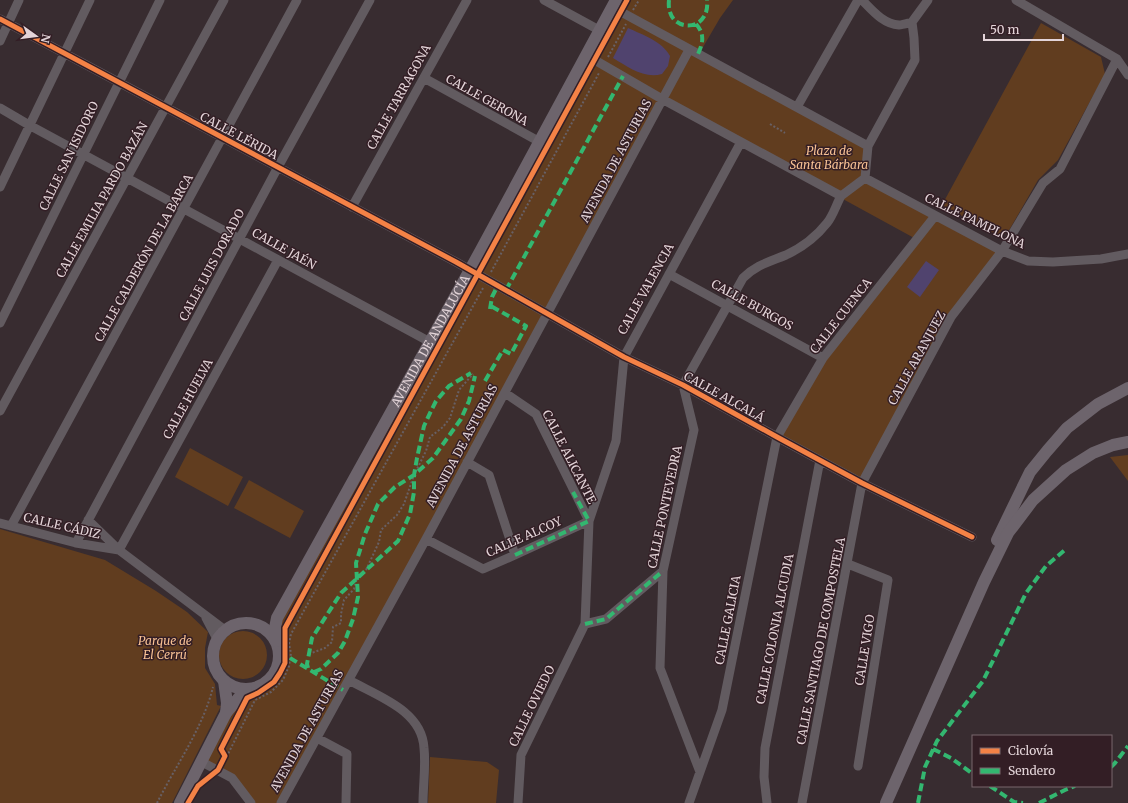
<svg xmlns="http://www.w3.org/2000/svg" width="1128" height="803" font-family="Merriweather,serif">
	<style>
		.green { fill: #613d1f }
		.water { fill: #50436e }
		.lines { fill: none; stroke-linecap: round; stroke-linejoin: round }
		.path { stroke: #686065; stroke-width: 2; stroke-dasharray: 2 2; stroke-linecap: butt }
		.street { stroke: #625b60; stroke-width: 9 }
		.secondary { stroke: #6d646c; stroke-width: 12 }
		.quiet { stroke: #33b770; stroke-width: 4; stroke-dasharray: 8 4; stroke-linecap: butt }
		.cycleway-casing { stroke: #331e25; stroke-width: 8 }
		.cycleway { stroke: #f48246; stroke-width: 5 }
		.labels { text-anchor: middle; stroke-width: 3; stroke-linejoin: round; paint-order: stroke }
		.street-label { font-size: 12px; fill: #e3d4d8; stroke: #331e25 }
		.park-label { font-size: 12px; font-style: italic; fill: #f7c093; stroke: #331e25 }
	</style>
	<rect width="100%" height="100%" fill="#382c30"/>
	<!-- green -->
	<path class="green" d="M 616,0 L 733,0 L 720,18 L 699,54 L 868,146 L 865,178 L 1002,251 L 951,317 L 862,483 L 777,437 L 823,358 L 916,239 L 662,100 L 281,803 L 251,803 L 232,778 L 202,762 L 246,689 C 265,686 280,675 279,654 C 279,649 277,645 276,641 C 275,637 275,633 275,628 Z
		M 1041,23 L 1101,57 L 1105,74 L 1058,160 L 1038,180 L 1008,232 L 1002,235 L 995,234 L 942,205 Z
		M 190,448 L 243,477 L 228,506 L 175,477 Z
		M 1128,455 L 1128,481 L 1110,457 Z
		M 249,480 L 304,511 L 290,538 L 234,508 Z
		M 0,529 L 105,560 L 156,591 L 187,612 L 208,632 L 205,648 L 205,668 L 215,684 L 217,705 L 221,706 L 172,803 L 0,803 Z
		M219 655a24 24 0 1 1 48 0a24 24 0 1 1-48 0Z
		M 430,757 L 487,762 L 499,770 L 496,803 L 428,803 Z"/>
	<!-- water -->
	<path class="water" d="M 628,28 C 643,35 662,41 670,56 L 668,66 L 662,74 C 644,79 628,67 613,58 Z
		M 926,261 L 939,270 L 920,297 L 907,287 Z"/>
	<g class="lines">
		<!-- path -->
		<path class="path" d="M 633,10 L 639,0
			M 608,57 L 626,24
			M 770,124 L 785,133
			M 491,272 L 599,73
			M 366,570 L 379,542 L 381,530 L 397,515 L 404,504 L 414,475 L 426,451 L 430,437 L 443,427 L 450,418 L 459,390 L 473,374
			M 309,654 L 325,648 L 332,642 L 333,627 L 341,623 L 341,614 L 344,600 L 354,589 L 357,578
			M 223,764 L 255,700 L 271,692 L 283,680 L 289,666 L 291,653 L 289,644 L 291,634 L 483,288
			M 157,803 C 176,765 203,728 213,687"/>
		<!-- street -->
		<path class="street" d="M 544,0 L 599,30
			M 862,0 C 872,10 883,24 899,25 C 903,25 908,23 912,22
			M 1016,0 L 1117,59 L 1128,75
			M 0,19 L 456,262 L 624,357 L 683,385 L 777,437 L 862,483 L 972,537
			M 0,41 L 19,0
			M 586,55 L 662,99 L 841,196 L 865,178 L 868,146 L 612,7
			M 424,78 L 540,142
			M 797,107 L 858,0
			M 0,108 L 29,125 L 430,342
			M 868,146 L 915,60 L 914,38 L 912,22 L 928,0
			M 865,178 L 1002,251 L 1028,261 L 1053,262 L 1101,259 L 1128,254
			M 0,187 L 90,0
			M 352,207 L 467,0
			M 669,274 L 823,358
			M 0,323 L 160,0
			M 0,411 L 224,0
			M 467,462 L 489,475 L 515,555
			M 88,520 L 119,550 L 225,630
			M 0,523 L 76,543 L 119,550
			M 11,526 L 297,0
			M 426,539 L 483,569 L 515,555 L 589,521 L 536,414 L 505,393
			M 76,543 L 278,167 L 370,0
			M 119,550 L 278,260
			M 848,564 L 888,580 L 858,766
			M 206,618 L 217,639
			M 585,624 L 606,619 L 663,571
			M 349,680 C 377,696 422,710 424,748 C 426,766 423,785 423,803
			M 317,738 L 347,754 L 346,803
			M 202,762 L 232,778 L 251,803
			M 700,772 L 660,668 L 663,571 L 694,430 L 683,385 L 743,278 C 756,265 769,262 786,255 C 801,248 816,237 827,223 C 833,216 836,205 841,196
			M 281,803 L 426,539 L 689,50
			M 518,803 L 521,755 L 585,624 L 589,521 L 616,441 L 624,357 L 741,142
			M 689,803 L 722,710 L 777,437 L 823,358 L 935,216
			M 767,803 L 764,777 L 765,748 L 820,460
			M 802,803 L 862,483 L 951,317 L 1002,251 L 1043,183 L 1060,169 L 1117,59"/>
		<!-- secondary -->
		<g class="secondary">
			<path d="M 997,540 L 1030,472 L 1047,451 L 1067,428 L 1098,404 L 1128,388"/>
			<circle cx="246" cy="656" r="33"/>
			<path id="s1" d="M 276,641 L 275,628 L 277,618 L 481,250 L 616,0"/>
			<path d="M 224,681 L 227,703 L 226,713"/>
			<path d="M 180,803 L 226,713 L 246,689"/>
			<path d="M 886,803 L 984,582 L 1008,533 L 1033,500 L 1066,470 L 1093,453 L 1113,445 L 1128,442"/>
		</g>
		<!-- quiet -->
		<path class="quiet" d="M 669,0 C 665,34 711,34 707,0
			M 696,24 C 705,34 703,43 698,54
			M 506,290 L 623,76
			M 490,309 L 492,297 L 498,285
			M 485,381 L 503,350 L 511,354 L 526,326 L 491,306
			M 515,555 L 589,521 L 573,492
			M 585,624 L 606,619 L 663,571
			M 290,658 L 343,690
			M 308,668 L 307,664 L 312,638 L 341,593 L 398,541 L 410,514 L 414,492 L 414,475 L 417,458 L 424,426 L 431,411 L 436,401 L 449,386 L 471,373
			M 314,672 L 321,669 L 338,653 L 345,641 L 353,619 L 358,597 L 356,563 L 365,534 L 378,504 L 395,487 L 414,475 L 433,458 L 461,419 L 469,401 L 475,376
			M 933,749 L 951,758 L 973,774
			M 1111,767 L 1115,763 L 1128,746
			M 990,786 L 1014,802 L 1023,803
			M 918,803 L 925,767 L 937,741 L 983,681 L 1026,593 L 1046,566 L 1066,549
			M 1039,803 L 1065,790 L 1075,786"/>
		<defs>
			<path id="cycleway" d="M 0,19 L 456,262 L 624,357 L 683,385 L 777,437 L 862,483 L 972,537
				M 188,803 L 198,786 L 218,770 L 225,756 L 221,749 L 247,698 L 258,693 L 274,682 L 280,673 L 285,663 L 285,628 L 627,0"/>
		</defs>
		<!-- cycleway casing -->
		<use href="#cycleway" class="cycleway-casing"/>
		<!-- cycleway -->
		<use href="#cycleway" class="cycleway"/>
	</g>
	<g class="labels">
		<!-- street labels -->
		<g class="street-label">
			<text transform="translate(399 97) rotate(-61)" y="4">CALLE TARRAGONA</text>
			<text transform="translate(487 100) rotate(29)" y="4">CALLE GERONA</text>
			<text transform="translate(239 136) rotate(28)" y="4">CALLE LÉRIDA</text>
			<text transform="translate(69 156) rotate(-64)" y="4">CALLE SAN ISIDORO</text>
			<text transform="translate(616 161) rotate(-62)" y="4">AVENIDA DE ASTURIAS</text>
			<text transform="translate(102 200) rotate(-61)" y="4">CALLE EMILIA PARDO BAZÁN</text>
			<text transform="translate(975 221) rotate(26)" y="4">CALLE PAMPLONA</text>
			<text transform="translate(284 249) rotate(29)" y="4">CALLE JAÉN</text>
			<text transform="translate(144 258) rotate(-61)" y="4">CALLE CALDERÓN DE LA BARCA</text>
			<text transform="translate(212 265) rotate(-62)" y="4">CALLE LUIS DORADO</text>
			<text transform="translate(646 289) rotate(-61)" y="4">CALLE VALENCIA</text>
			<text transform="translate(752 305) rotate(29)" y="4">CALLE BURGOS</text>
			<text transform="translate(841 316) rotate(-52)" y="4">CALLE CUENCA</text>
			<text dy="4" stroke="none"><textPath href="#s1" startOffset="340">AVENIDA DE ANDALUCÍA</textPath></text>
			<text transform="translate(917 358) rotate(-61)" y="4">CALLE ARANJUEZ</text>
			<text transform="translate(724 397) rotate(29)" y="4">CALLE ALCALÁ</text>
			<text transform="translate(188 399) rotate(-61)" y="4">CALLE HUELVA</text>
			<text transform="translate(462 446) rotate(-62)" y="4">AVENIDA DE ASTURIAS</text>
			<text transform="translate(569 457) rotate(63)" y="4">CALLE ALICANTE</text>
			<text transform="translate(665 507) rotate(-78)" y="4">CALLE PONTEVEDRA</text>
			<text transform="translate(62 526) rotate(13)" y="4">CALLE CÁDIZ</text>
			<text transform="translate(524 537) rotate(-24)" y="4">CALLE ALCOY</text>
			<text transform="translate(728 620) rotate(-79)" y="4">CALLE GALICIA</text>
			<text transform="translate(775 629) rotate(-79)" y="4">CALLE COLONIA ALCUDIA</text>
			<text transform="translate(821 641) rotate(-79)" y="4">CALLE SANTIAGO DE COMPOSTELA</text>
			<text transform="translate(865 650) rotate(-81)" y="4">CALLE VIGO</text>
			<text transform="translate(532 706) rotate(-64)" y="4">CALLE OVIEDO</text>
			<text transform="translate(307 731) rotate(-61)" y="4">AVENIDA DE ASTURIAS</text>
		</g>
		<!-- park labels -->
		<g class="park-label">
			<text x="829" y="155">Plaza de<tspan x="829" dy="14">Santa Bárbara</tspan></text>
			<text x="165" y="645">Parque de<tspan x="165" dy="14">El Cerrú</tspan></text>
		</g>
	</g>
	<!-- legend -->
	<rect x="972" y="735" width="140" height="52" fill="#331e25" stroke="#79676d"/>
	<rect x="980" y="748" width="20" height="6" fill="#f48246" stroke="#79676d"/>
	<text x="1008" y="755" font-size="12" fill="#e3d4d8">Ciclovía</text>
	<rect x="980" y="768" width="20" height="6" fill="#33b770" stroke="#79676d"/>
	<text x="1008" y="775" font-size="12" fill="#e3d4d8">Sendero</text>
	<!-- north arrow -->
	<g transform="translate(36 36) rotate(104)" stroke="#331e25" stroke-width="3" paint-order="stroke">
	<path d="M0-3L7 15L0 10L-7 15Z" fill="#e3d4d8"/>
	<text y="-6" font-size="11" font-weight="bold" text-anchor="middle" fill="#e3d4d8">N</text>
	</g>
	<!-- scale -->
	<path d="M984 34v6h79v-6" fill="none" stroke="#e3d4d8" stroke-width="2"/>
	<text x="990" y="34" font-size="12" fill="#e3d4d8" stroke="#331e25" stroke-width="3" paint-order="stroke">50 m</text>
</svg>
